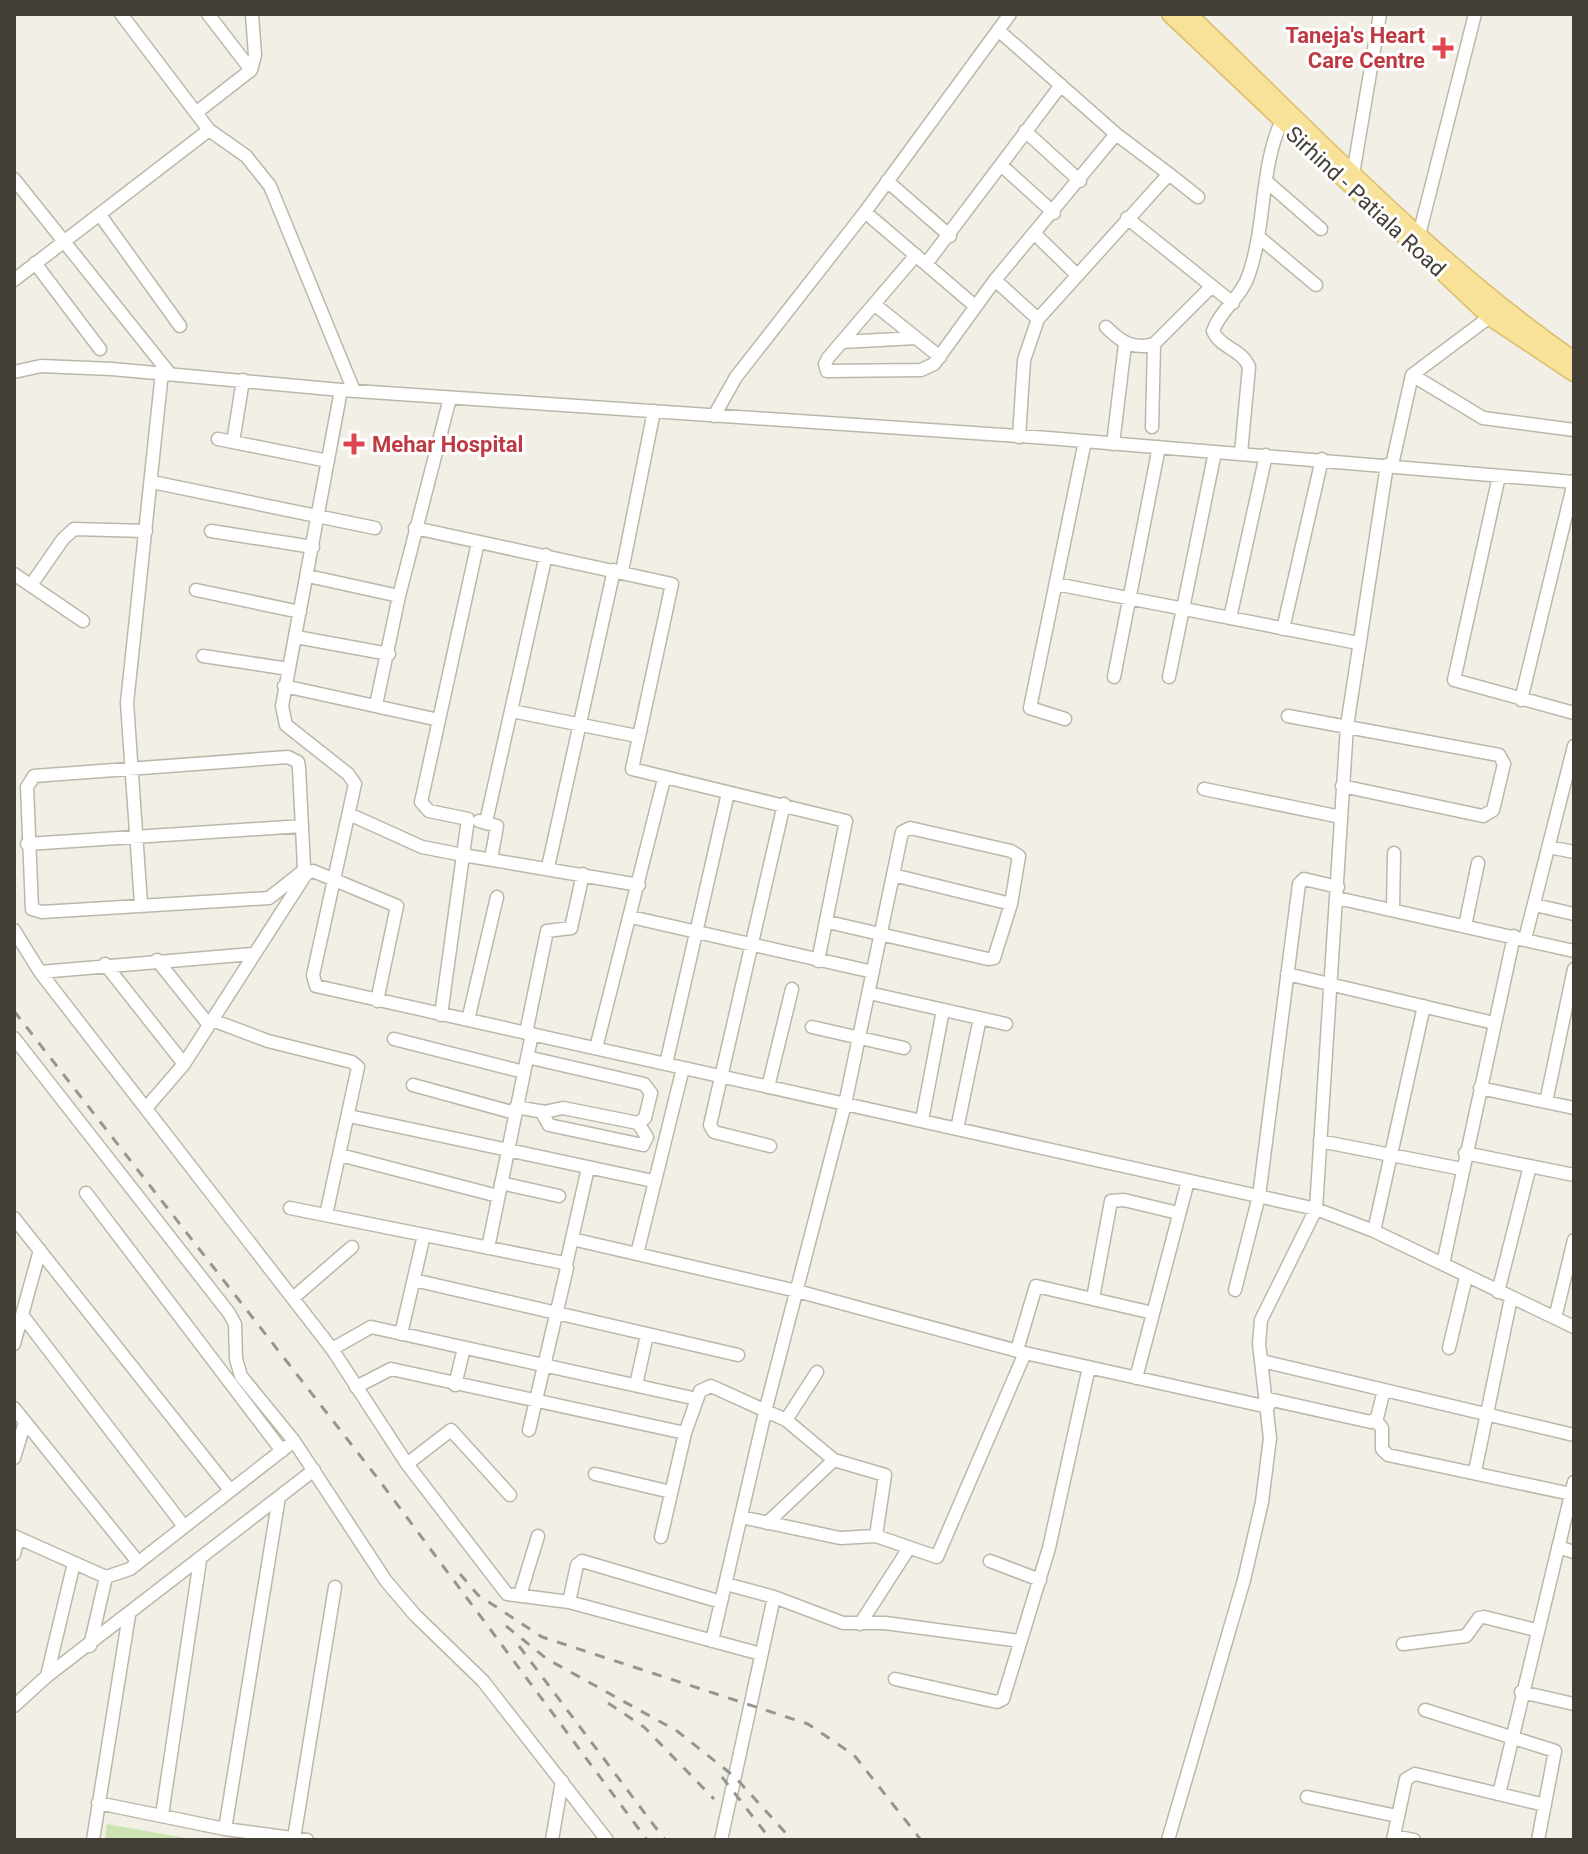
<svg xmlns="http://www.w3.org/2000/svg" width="1588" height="1854" font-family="Roboto,sans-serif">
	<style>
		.green { fill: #cbe4b1 }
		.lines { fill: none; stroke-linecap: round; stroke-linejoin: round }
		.minor-casing { stroke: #bdb7a9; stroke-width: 15 }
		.major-casing { stroke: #dcbe6a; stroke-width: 19 }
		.minor { stroke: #fff; stroke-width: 12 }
		.major { stroke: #f8e199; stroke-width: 16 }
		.rail { stroke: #959595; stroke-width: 3; stroke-dasharray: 10 10; stroke-linecap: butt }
		.health-dot { fill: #e0444e; stroke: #fff; stroke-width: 3 }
		.labels { text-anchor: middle; stroke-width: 6; stroke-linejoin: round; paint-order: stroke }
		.health-label { font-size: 22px; font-weight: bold; fill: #be3a42; stroke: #fff; text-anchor: end }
		.street-label { font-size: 22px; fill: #443f36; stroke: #fff }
	</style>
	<rect width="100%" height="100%" fill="#f2efe6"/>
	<!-- green -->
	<path class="green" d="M 107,1824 L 197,1840 L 105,1840 Z"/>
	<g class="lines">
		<defs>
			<path id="minor" d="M 208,14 L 251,70
				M 998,30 L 1116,134 L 1169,174
				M 197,112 L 251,70 L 255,55 L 252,14
				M 209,130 L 246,156 L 270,186 L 354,391
				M 1025,131 L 1080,181
				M 1001,165 L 1054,213
				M 1353,174 L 1380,14
				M 14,179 L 170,374
				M 887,181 L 950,236
				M 1266,181 L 1321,229
				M 865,212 L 975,306
				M 100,215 L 180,326
				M 1127,218 L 1233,303
				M 1035,234 L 1077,275
				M 1419,235 L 1475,14
				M 1260,238 L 1316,285
				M 916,255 L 828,358 L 825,364 L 827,371 L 921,370 L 934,364 L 995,280 L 1116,134
				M 35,263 L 100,349
				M 926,264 L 1061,85
				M 14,280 L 209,130 L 121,14
				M 995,280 L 1038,319
				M 874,304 L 940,357
				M 1106,327 C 1121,342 1133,350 1154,344 L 1212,286
				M 842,342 L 916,338
				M 14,372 L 41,366 L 112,369 L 341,390 L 1048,438 L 1574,482
				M 1412,375 L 1483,418 L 1574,430
				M 341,390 L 282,706 L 286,725 L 348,774 L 355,784 L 313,975 L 316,986 L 1316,1209 L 1374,1231 L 1574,1327
				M 714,416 L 736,377 L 865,212 L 1010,14
				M 1152,427 L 1154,344
				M 1019,437 L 1024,360 L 1038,319 L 1169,174 L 1198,197
				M 218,439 L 328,461
				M 233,442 L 243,380
				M 1113,444 L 1125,344
				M 1241,453 L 1249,367 C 1242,349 1220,348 1213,331 C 1220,310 1242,297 1249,274 C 1266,224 1260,170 1281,122
				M 1392,465 L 1412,375 L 1495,313
				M 1499,476 L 1454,680 L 1574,713
				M 152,482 L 375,528
				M 415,528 L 672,584 L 632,769 L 846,821 L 818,961
				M 211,531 L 313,547
				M 478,542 L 421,802 L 429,811 L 468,819 L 463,855 L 639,885
				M 622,571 L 654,411
				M 14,574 L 83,621
				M 308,576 L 399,596
				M 1056,584 L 1358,643
				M 31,585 L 63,539 L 74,529 L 146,531
				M 196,590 L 300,612
				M 1230,618 L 1266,455
				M 1283,629 L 1322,459
				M 296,637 L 389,654
				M 203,656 L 289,669
				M 1114,677 L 1159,447
				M 1169,677 L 1215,452
				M 284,686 L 439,720
				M 1521,700 L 1574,482
				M 376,705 L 399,596 L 450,398
				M 512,711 L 637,736
				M 1288,716 L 1499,755 L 1504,764 L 1493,810 L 1483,816 L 1342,786
				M 1065,719 L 1030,708 L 1085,441
				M 288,757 L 298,762 L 299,768 L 304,867 L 302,872 L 269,898 L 42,912 L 32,909 L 27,787 L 34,776 Z
				M 1204,789 L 1341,817
				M 349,814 L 422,847 L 463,855 L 441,1015
				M 479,821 L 497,826 L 491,859
				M 486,822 L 546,555
				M 27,844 L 302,826
				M 1549,847 L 1574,852
				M 548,867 L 614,570
				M 893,875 L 1011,904
				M 1337,898 L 1574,951
				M 141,904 L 127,703 L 162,372
				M 1535,905 L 1574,914
				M 1393,910 L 1394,853
				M 631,917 L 873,972
				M 1465,926 L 1478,863
				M 14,930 L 40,972 L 332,1349 L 407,1464 L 507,1594 L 569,1602 L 761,1654
				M 1525,939 L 1574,746
				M 157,960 L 209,1025
				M 105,964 L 184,1064
				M 40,972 L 252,954
				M 1287,974 L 1494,1023
				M 869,993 L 1006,1024
				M 212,1020 L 268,1041 L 352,1062 L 358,1067 L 326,1215
				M 468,1020 L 497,897
				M 812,1027 L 904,1048
				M 526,1033 L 547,931 L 571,928 L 583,874
				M 14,1038 L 229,1313 L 235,1324 L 236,1359 L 241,1376 L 294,1441 L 386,1581 L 415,1615 L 483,1681 L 607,1840
				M 394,1039 L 524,1072
				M 596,1048 L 664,779
				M 666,1064 L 728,793
				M 413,1085 L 515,1113
				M 768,1087 L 792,989
				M 1480,1088 L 1574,1108
				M 1546,1102 L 1574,969
				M 147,1107 L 184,1064 L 306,874 L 313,871 L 397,906 L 377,1001
				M 516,1107 L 544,1112 L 563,1108 L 638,1123 L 645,1118 L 651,1093 L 644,1084 L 527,1057
				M 541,1111 L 549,1125 L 643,1145 L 647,1137 L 638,1123
				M 349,1116 L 653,1181
				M 922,1120 L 943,1010
				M 957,1129 L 980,1018
				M 1320,1141 L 1462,1169
				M 770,1146 L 714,1132 L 710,1125 L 784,804
				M 1465,1153 L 1574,1175
				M 340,1155 L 498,1196
				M 501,1183 L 559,1196
				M 86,1193 L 282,1451
				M 290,1208 L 564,1263 L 567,1268 L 529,1430
				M 14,1218 L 230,1490
				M 1374,1231 L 1424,1006
				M 572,1239 L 797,1291 L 1025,1353 L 1268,1407
				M 488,1248 L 532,1034
				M 637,1254 L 683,1068
				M 1443,1264 L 1514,936
				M 566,1265 L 588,1168
				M 414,1280 L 738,1355
				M 1235,1290 L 1259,1196 L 1299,884 L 1304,879 L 1338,887
				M 1498,1292 L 1530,1166
				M 293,1298 L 352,1247
				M 1093,1298 L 1111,1201 L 1124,1200 L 1178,1213
				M 22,1315 L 183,1525
				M 1555,1318 L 1574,1240
				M 401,1334 L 424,1235
				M 14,1344 L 40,1250
				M 1449,1348 L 1466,1277
				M 332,1349 L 371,1327 L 697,1399
				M 1017,1350 L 1036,1286 L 1153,1313
				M 1262,1361 L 1574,1435
				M 1136,1378 L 1188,1181
				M 455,1385 L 464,1348
				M 636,1385 L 647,1335
				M 356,1387 L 391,1369 L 685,1433
				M 1268,1399 L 1371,1422 L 1377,1418 L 1384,1390
				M 14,1408 L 138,1562
				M 786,1420 L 817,1372
				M 1375,1420 L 1382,1428 L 1382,1449 L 1388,1455 L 1571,1494
				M 14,1458 L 25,1422
				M 407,1464 L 451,1430 L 510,1495
				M 1475,1471 L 1511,1298
				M 595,1474 L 671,1492
				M 741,1517 L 840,1538 L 876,1536 L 937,1557 L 1025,1353
				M 767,1523 L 834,1460
				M 14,1536 L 106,1577 L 130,1569 L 294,1441
				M 661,1537 L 685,1433 L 700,1391 L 711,1386 L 786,1420 L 834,1460 L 885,1475 L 876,1536
				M 1558,1547 L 1574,1552
				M 14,1554 L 18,1538
				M 990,1561 L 1040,1580
				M 726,1584 L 774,1597 L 843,1623 L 885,1623 L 1020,1641
				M 520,1595 L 538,1536
				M 569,1602 L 577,1565 L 582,1561 L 721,1602
				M 860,1624 L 909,1548
				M 712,1641 L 766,1408 L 845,1104 L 902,832 L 910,828 L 1011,851 L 1019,856 L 1011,904 L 994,958 L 988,959 L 828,922
				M 1403,1644 L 1466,1636 L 1479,1618 L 1484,1617 L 1536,1630
				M 90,1646 L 106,1577
				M 47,1676 L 74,1563
				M 895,1679 L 997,1702 L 1003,1699 L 1049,1548 L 1089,1367
				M 1521,1692 L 1574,1704
				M 14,1706 L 47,1676 L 314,1470
				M 1425,1710 L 1555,1751 L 1538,1840
				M 1499,1794 L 1574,1482
				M 1307,1797 L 1397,1816
				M 98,1803 L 225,1829 L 307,1840
				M 162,1815 L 200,1560
				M 225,1829 L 279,1497
				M 1394,1836 L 1414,1840
				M 294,1838 L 335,1587
				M 93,1840 L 129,1615
				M 552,1840 L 562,1781
				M 721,1840 L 774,1597
				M 1168,1840 L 1244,1580 L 1262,1502 L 1270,1438 L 1259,1344 L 1261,1320 L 1316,1209 L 1347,726 L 1387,465
				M 1393,1840 L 1406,1779 L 1415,1774 L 1545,1805"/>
			<path id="major" d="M 1170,14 L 1490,317 L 1574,373
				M 1188,14 C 1313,133 1432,262 1574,360"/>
		</defs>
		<!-- minor casing -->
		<use href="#minor" class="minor-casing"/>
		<!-- major casing -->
		<use href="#major" class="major-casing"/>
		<!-- minor -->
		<use href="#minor" class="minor"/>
		<!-- major -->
		<use href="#major" class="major"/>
		<!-- rail -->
		<path class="rail" d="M 14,1011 L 379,1480 L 647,1840
			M 460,1574 L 478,1595 L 542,1637 L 808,1724 L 854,1755 L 921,1840
			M 506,1626 L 547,1659 L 677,1731 L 735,1777 L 792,1840
			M 519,1646 L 665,1840
			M 608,1703 L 644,1727 L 714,1799
			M 722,1777 L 771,1840"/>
	</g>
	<!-- markers -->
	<g class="health-dot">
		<path d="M1439 36h8v8h8v8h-8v8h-8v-8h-8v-8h8z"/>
		<path d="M350 432h8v8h8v8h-8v8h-8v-8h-8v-8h8z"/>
	</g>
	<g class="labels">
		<!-- health labels -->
		<g class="health-label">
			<text x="1425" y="43">Taneja's Heart<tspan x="1425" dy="25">Care Centre</tspan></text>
			<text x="372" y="452" text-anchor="start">Mehar Hospital</text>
		</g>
		<!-- street labels -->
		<g class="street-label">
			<text transform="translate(1366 201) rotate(43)" y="8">Sirhind - Patiala Road</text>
		</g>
	</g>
	<!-- border -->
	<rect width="1588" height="1854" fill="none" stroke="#443f36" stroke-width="32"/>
</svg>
